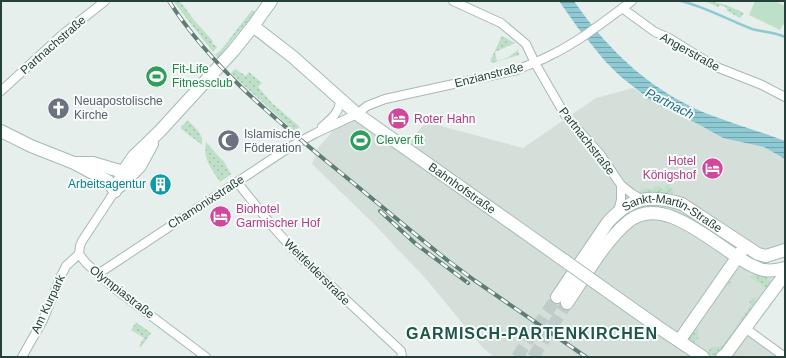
<svg xmlns="http://www.w3.org/2000/svg" width="786" height="358" font-family="Helvetica,sans-serif">
	<style>
		.built { fill: #d4dfda }
		.grass { fill: url(#grass-dots) }
		.park { fill: #bfe0c8 }
		.garden { fill: url(#garden-furrows) }
		.water { fill: url(#water-rules) }
		.lines { fill: none; stroke-linecap: round; stroke-linejoin: round }
		.stream { stroke: #8ec9d4; stroke-width: 2.5 }
		.secondary-tunnel { stroke: #bfccc8; stroke-width: 12; stroke-dasharray: 12 6; stroke-linecap: butt }
		.street-casing { stroke: #a8b8b2; stroke-width: 10 }
		.secondary-casing { stroke: #a4bbb3; stroke-width: 14 }
		.street { stroke: #fff; stroke-width: 8 }
		.secondary { stroke: #fff; stroke-width: 12 }
		.rail-casing { stroke: #5f7d75; stroke-width: 4 }
		.rail { stroke: #f7fbf9; stroke-width: 2.5; stroke-dasharray: 8; stroke-linecap: butt }
		.secondary-bridge-casing { stroke: #a4bbb3; stroke-width: 14; stroke-linecap: butt }
		.secondary-bridge { stroke: #fff; stroke-width: 12 }
		.labels { text-anchor: middle; stroke-width: 4; stroke-linejoin: round; paint-order: stroke }
		.street-label { font-size: 12px; fill: #24423a; stroke: #f7fbf9 }
		.leisure-label { font-size: 12px; fill: #27864d; stroke: #f7fbf9; text-anchor: start }
		.worship-label { font-size: 12px; fill: #5b616d; stroke: #f7fbf9; text-anchor: start }
		.hotel-label { font-size: 12px; fill: #b23c85; stroke: #f7fbf9; text-anchor: start }
		.culture-label { font-size: 12px; fill: #0d838f; stroke: #f7fbf9; text-anchor: end }
		.water-label { font-size: 13px; font-style: italic; fill: #1c6f80; stroke: #f7fbf9 }
		.district-label { font-size: 16px; font-weight: bold; letter-spacing: 1px; fill: #1f5548; stroke: #f7fbf9 }
	</style>
	<defs>
		<pattern id="grass-dots" width="8" height="8" patternUnits="userSpaceOnUse"><rect width="8" height="8" fill="#bfe0c8"/><path d="M2 2h.1M6 6h.1" fill="none" stroke="#a4c1ad" stroke-width="1.8" stroke-linecap="round"/></pattern>
		<pattern id="garden-furrows" width="10" height="10" patternUnits="userSpaceOnUse"><rect width="10" height="10" fill="#bfe0c8"/><path d="M-1 1l2-2M0 10L10 0M9 11l2-2" fill="none" stroke="#a4c1ad"/></pattern>
		<pattern id="water-rules" width="6" height="5" patternUnits="userSpaceOnUse"><rect width="6" height="5" fill="#8ec9d4"/><path d="M0 2.5h6" fill="none" stroke="#74a5ad"/></pattern>
	</defs>
	<rect width="100%" height="100%" fill="#e6efeb"/>
	<!-- built -->
	<path class="built" d="M 633,88 L 654,103 L 698,124 L 723,138 L 764,147 L 785,159 L 785,243 L 766,263 L 772,274 L 772,285 L 741,329 L 779,357 L 494,357 L 483,348 L 426,279 L 374,224 L 312,164 L 318,148 L 350,111 L 406,146 L 426,122 L 523,148 L 596,98 Z"/>
	<!-- grass -->
	<path class="grass" d="M 173,1 L 180,1 L 194,20 L 212,40 L 213,44 L 217,47 L 213,52 Z
		M 704,1 C 718,1 731,7 744,13 L 740,18 L 727,11 L 727,8 L 720,5 L 718,7 Z
		M 252,10 L 255,12 L 218,58 L 215,55 L 221,50 Z
		M 502,36 L 515,43 L 495,52 L 497,61 L 507,58 L 518,50 L 519,55 L 492,63 L 490,61 Z
		M 235,69 L 246,76 L 249,72 L 262,83 L 258,87 L 272,103 L 300,127 L 294,131 L 238,80 L 231,73 Z
		M 188,120 C 195,128 204,134 202,145 L 180,128 Z
		M 206,142 L 221,159 L 223,160 L 231,174 L 220,182 C 211,168 203,160 206,142 Z
		M 753,275 C 762,276 766,273 770,283 L 766,288 L 750,277 Z
		M 726,279 L 731,283 L 730,287 L 726,284 L 696,325 L 698,332 L 698,339 L 692,344 L 690,343 L 688,334 Z
		M 753,298 L 757,300 L 757,303 L 727,345 L 717,355 L 706,355 L 711,347 L 721,347 L 723,345 L 751,305 L 749,303 Z
		M 136,322 L 151,333 L 141,347 L 139,346 L 144,338 L 131,330 Z"/>
	<!-- park -->
	<path class="park" d="M 755,1 L 775,1 L 785,6 L 785,23 L 784,23 L 780,30 L 749,15 Z"/>
	<!-- garden -->
	<path class="garden" d="M 668,184 L 674,192 L 671,197 L 647,195 L 638,192 L 642,190 L 648,188 L 649,190 L 653,189 L 653,187 L 660,186 L 661,189 L 665,188 L 666,186 Z"/>
	<!-- water -->
	<path class="water" d="M 559,1 L 574,1 C 609,52 654,94 713,116 C 737,125 761,132 785,141 L 785,159 L 764,147 L 723,138 L 698,124 L 654,103 L 620,76 L 605,61 L 578,28 Z"/>
	<g class="lines">
		<!-- stream -->
		<path class="stream" d="M 681,1 C 706,7 728,20 752,29 C 763,32 774,32 785,37"/>
		<!-- secondary-tunnel -->
		<path class="secondary-tunnel" d="M 517,357 L 557,297
			M 533,357 L 567,303"/>
		<defs>
			<path id="street" d="M 453,1 L 501,23 L 526,44 L 535,63 L 565,115 L 600,154 L 621,185 L 631,193 L 639,198 L 644,199
				M 622,8 L 655,32 L 669,38 L 714,66 L 762,85 L 785,97
				M 1,91 L 62,35 L 105,1
				M 322,127 C 331,119 340,112 340,100
				M 237,182 L 274,228 L 299,256 L 401,351 L 402,357
				M 115,191 L 82,241 L 80,246 L 79,254 L 86,263 L 114,288 L 206,357
				M 618,211 L 621,200 L 621,185
				M 98,274 L 290,147 L 316,133 L 357,114 L 367,106 L 385,99 L 517,70 C 528,65 540,61 551,55 C 580,41 606,20 632,1
				M 745,328 L 785,357
				M 22,357 L 43,320 L 61,276 L 66,266 L 79,254"/>
			<g id="secondary">
				<path id="s1" d="M 253,26 L 293,57 L 357,114 L 565,261"/>
				<path d="M 1,131 L 31,146 L 74,163 L 108,181 L 115,191"/>
				<path d="M 77,163 L 93,163 L 123,172"/>
				<path d="M 120,186 L 140,166 L 152,144"/>
				<path d="M 115,191 L 123,172 L 134,156 L 160,131 L 234,50 L 253,26 L 271,1"/>
				<path d="M 596,283 L 658,327 L 703,357"/>
				<path id="s2" d="M 557,297 L 608,222 C 631,197 650,194 682,204 L 758,254 L 766,256 L 785,250"/>
				<path d="M 567,303 C 585,277 605,240 629,221 C 666,192 720,251 753,266 C 756,267 760,270 764,270 C 771,271 779,270 785,268"/>
				<path d="M 679,341 L 741,252"/>
				<path d="M 722,357 L 726,354 L 785,274"/>
			</g>
		</defs>
		<!-- street casing -->
		<use href="#street" class="street-casing"/>
		<!-- secondary casing -->
		<use href="#secondary" class="secondary-casing"/>
		<!-- street -->
		<use href="#street" class="street"/>
		<!-- secondary -->
		<use href="#secondary" class="secondary"/>
		<defs>
			<path id="rail" d="M 169,1 C 209,64 268,113 325,160 C 366,193 406,227 447,260 L 474,280 L 586,357
				M 380,211 L 416,244 L 468,283"/>
		</defs>
		<!-- rail casing -->
		<use href="#rail" class="rail-casing"/>
		<!-- rail -->
		<use href="#rail" class="rail"/>
		<defs>
			<path id="secondary-bridge" d="M 565,261 L 596,283"/>
		</defs>
		<!-- secondary-bridge casing -->
		<use href="#secondary-bridge" class="secondary-bridge-casing"/>
		<!-- secondary-bridge -->
		<use href="#secondary-bridge" class="secondary-bridge"/>
	</g>
	<!-- icons -->
	<defs>
		<symbol id="stadium-disc" viewBox="-11 -11 22 22"><circle r="9.5" fill="#2e9e5b" stroke="#f7fbf9"/><path d="M0-5a6.5 5 0 1 0 0 10a6.5 5 0 1 0 0-10ZM-3.5-1.8h7v3.6h-7Z" fill="#fff"/></symbol>
		<symbol id="church-disc" viewBox="-11 -11 22 22"><circle r="9.5" fill="#6b7280" stroke="#f7fbf9"/><path d="M-1.2-6h2.4v3.5h3.3v2.4h-3.3V6h-2.4V-.1h-3.3v-2.4h3.3Z" fill="#fff"/></symbol>
		<symbol id="hotel-disc" viewBox="-11 -11 22 22"><circle r="9.5" fill="#d1479c" stroke="#f7fbf9"/><path d="M-6-4.5h1.5V1H6V5H4.5V3h-9V5H-6ZM-4 0a1.8 1.8 0 1 1 3.6 0ZM.5 0V-2.5h3Q6-2.5 6 0Z" fill="#fff"/></symbol>
		<symbol id="mosque-disc" viewBox="-11 -11 22 22"><circle r="9.5" fill="#6b7280" stroke="#f7fbf9"/><path d="M3.5-4.9A6 6 0 1 0 3.5 4.9A5 5 0 1 1 3.5-4.9Z" fill="#fff"/></symbol>
		<symbol id="building-disc" viewBox="-11 -11 22 22"><circle r="9.5" fill="#0f9aa8" stroke="#f7fbf9"/><path d="M-4-6H4V6H1V3H-1V6H-4ZM-2.5-4.3h1.7v1.8h-1.7ZM.8-4.3h1.7v1.8H.8ZM-2.5-1h1.7V.8h-1.7ZM.8-1h1.7V.8H.8Z" fill="#fff"/></symbol>
	</defs>
	<g fill-rule="evenodd">
		<use href="#stadium-disc" x="144" y="64" width="25" height="25"/>
		<use href="#church-disc" x="46" y="96" width="25" height="25"/>
		<use href="#hotel-disc" x="386" y="106" width="25" height="25"/>
		<use href="#stadium-disc" x="348" y="128" width="25" height="25"/>
		<use href="#mosque-disc" x="216" y="128" width="25" height="25"/>
		<use href="#hotel-disc" x="700" y="156" width="25" height="25"/>
		<use href="#building-disc" x="148" y="172" width="25" height="25"/>
		<use href="#hotel-disc" x="208" y="204" width="25" height="25"/>
	</g>
	<g class="labels">
		<!-- street labels -->
		<g class="street-label">
			<text transform="translate(53 45) rotate(-41)" y="4">Partnachstraße</text>
			<text transform="translate(690 52) rotate(29)" y="4">Angerstraße</text>
			<text transform="translate(489 75) rotate(-14)" y="4">Enzianstraße</text>
			<text transform="translate(587 141) rotate(52)" y="4">Partnachstraße</text>
			<text dy="4" stroke="none"><textPath href="#s1" startOffset="265">Bahnhofstraße</textPath></text>
			<text transform="translate(206 202) rotate(-33)" y="4">Chamonixstraße</text>
			<text dy="4" stroke="none"><textPath href="#s2" startOffset="165">Sankt-Martin-Straße</textPath></text>
			<text transform="translate(317 272) rotate(45)" y="4">Weitfelderstraße</text>
			<text transform="translate(122 292) rotate(38)" y="4">Olympiastraße</text>
			<text transform="translate(48 304) rotate(-65)" y="4">Am Kurpark</text>
		</g>
		<!-- leisure labels -->
		<g class="leisure-label">
			<text x="172" y="73">Fit-Life<tspan x="172" dy="14">Fitnessclub</tspan></text>
			<text x="376" y="144">Clever fit</text>
		</g>
		<!-- worship labels -->
		<g class="worship-label">
			<text x="74" y="105">Neuapostolische<tspan x="74" dy="14">Kirche</tspan></text>
			<text x="244" y="138">Islamische<tspan x="244" dy="14">Föderation</tspan></text>
		</g>
		<!-- hotel labels -->
		<g class="hotel-label">
			<text x="414" y="123">Roter Hahn</text>
			<text x="696" y="165" text-anchor="end">Hotel<tspan x="696" dy="14">Königshof</tspan></text>
			<text x="236" y="213">Biohotel<tspan x="236" dy="14">Garmischer Hof</tspan></text>
		</g>
		<!-- culture labels -->
		<g class="culture-label">
			<text x="146" y="188">Arbeitsagentur</text>
		</g>
		<!-- water labels -->
		<g class="water-label">
			<text transform="translate(670 103) rotate(27)" y="5">Partnach</text>
		</g>
		<!-- district labels -->
		<g class="district-label">
			<text x="532" y="339">GARMISCH-PARTENKIRCHEN</text>
		</g>
	</g>
	<!-- border -->
	<rect width="786" height="358" fill="none" stroke="#24423a" stroke-width="4"/>
</svg>
